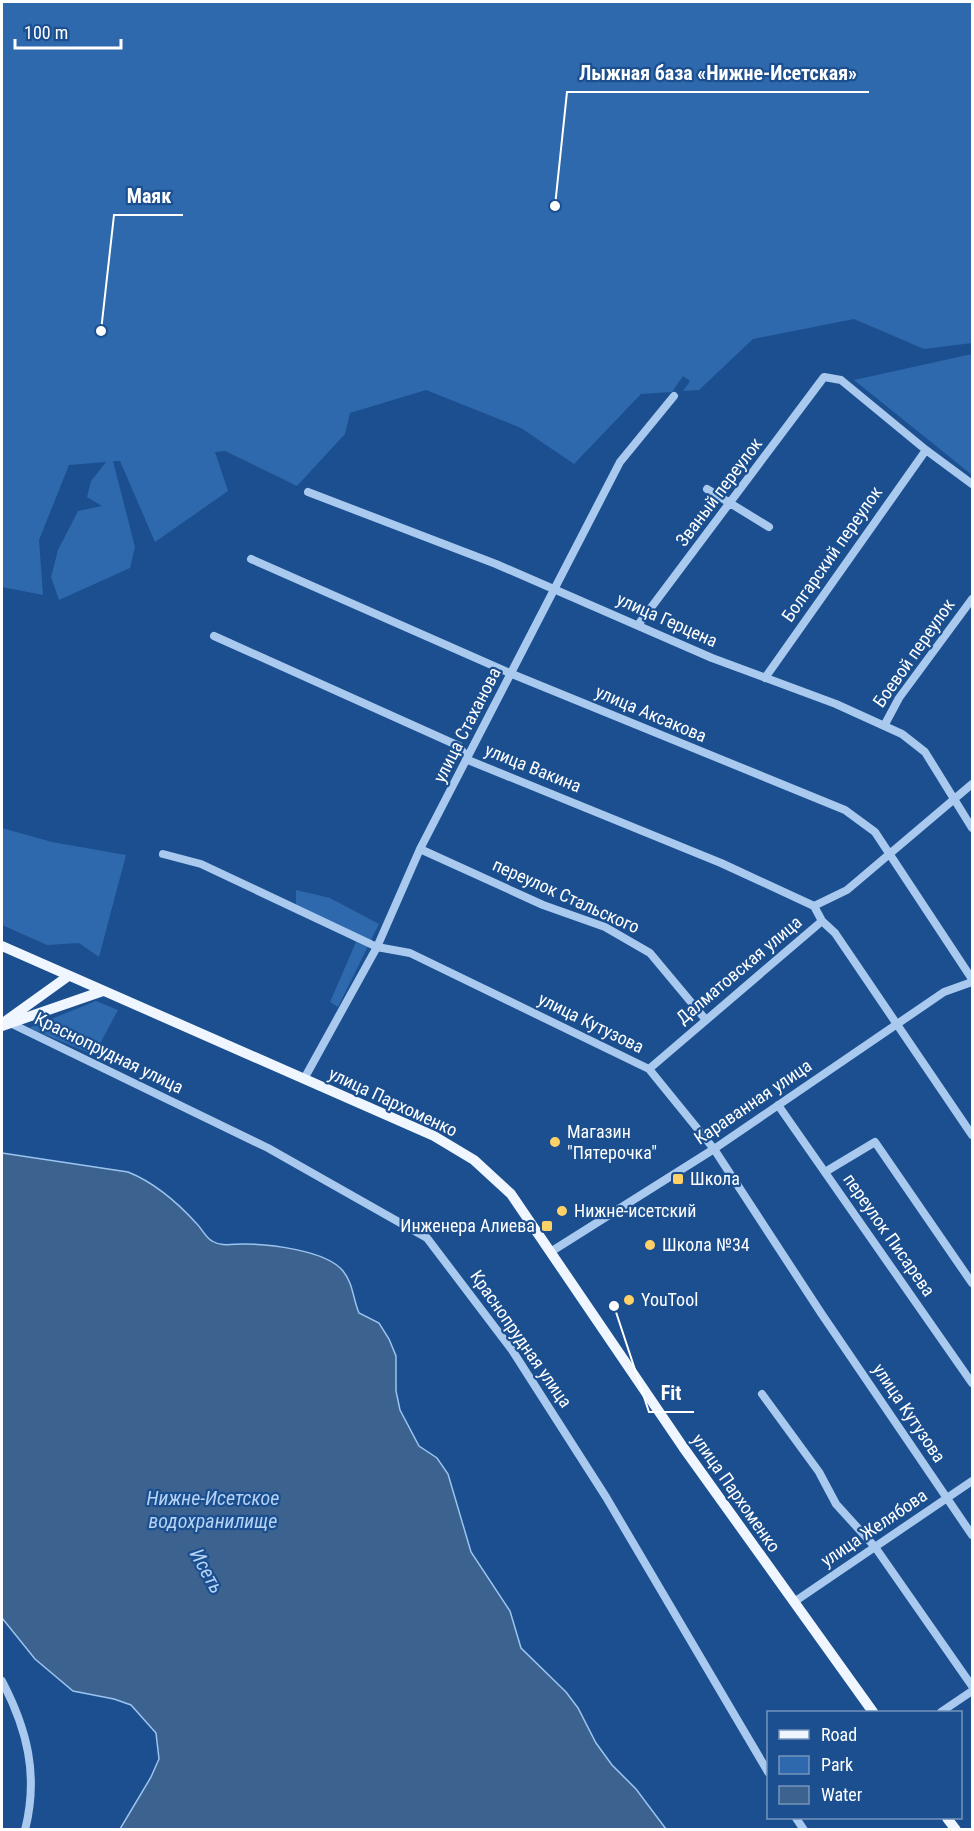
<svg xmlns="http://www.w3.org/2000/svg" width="974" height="1831" font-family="'Roboto Condensed',sans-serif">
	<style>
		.green { fill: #2e69ad }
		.water { fill: #3c6290; stroke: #9cc4f0; stroke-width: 1.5 }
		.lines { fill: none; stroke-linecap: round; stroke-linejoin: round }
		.minor { stroke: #a9c9ee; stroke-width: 8 }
		.major { stroke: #f0f6ff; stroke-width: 10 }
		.poi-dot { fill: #ffd166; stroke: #1b4f8f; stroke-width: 2 }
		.labels { text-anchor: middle; stroke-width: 4.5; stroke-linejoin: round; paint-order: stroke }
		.street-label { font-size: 18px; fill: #fff; stroke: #1b4f8f }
		.poi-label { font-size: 18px; fill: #fff; stroke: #1b4f8f; text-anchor: start }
		.water-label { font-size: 20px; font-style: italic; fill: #b5d3f5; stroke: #1b4f8f }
		.leader { fill: none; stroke: #fff; stroke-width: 2 }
		.callout-dot { fill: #fff; stroke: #1b4f8f; stroke-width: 2 }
		.callout-label { font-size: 20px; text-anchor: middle; font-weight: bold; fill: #fff; stroke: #1b4f8f; stroke-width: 4.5; stroke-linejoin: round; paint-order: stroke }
	</style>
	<rect width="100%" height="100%" fill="#1b4f8f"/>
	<!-- green -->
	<path class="green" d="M 2,2 L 972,2 L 972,343 L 924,349 L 854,319 L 753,339 L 699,390 L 683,391 L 690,381 L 683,376 L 672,392 L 641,394 L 574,464 L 521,428 L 426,390 L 350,413 L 345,434 L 297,486 L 225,451 L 215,452 L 228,491 L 155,542 L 120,461 L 113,461 L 135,547 L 130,568 L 59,600 L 51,577 L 58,550 L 78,511 L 102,506 L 87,497 L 91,481 L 106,462 L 69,465 L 39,540 L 43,595 L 2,587 Z
		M 972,354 L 972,475 L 854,380 Z
		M 2,828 L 52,842 L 126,855 L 99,957 L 79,943 L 47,945 L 2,925 Z
		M 296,890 L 330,898 L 379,924 L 338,1007 L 330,1002 L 356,942 L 296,905 Z
		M 96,1001 L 118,1010 L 94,1055 L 29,1028 Z"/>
	<!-- water -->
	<path class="water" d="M 2,1153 L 128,1172 C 153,1182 178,1203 197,1224 C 202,1229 206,1238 212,1241 C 221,1247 233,1244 243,1244 C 268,1244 326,1250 343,1271 C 353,1283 353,1299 359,1313 L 379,1323 L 389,1339 L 396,1356 L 396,1391 L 400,1410 L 419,1446 L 437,1458 L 448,1474 L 471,1552 L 510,1611 L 521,1648 L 566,1692 L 578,1708 L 596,1743 L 612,1765 L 636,1789 L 666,1829 L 120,1829 L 151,1777 L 159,1759 L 156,1733 L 131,1705 L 114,1699 L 73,1691 L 35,1659 L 2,1618 Z"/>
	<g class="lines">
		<!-- minor -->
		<path class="minor" d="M 707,489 L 769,527
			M 308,492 L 496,564 L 712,658 L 836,704 L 902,734 L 925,752 L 972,828
			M 251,559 L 512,674 L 845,810 L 875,832 L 972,979
			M 638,625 L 824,377 L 841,380 L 926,450 L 972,484
			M 214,636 L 459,746 L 468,760 L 721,863 L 814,906
			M 765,678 L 926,450
			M 884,726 L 899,698 L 972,599
			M 420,849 L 543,905 L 605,927 L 650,953 L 706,1020
			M 163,854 L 201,864 L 377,947 L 410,953 L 649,1069 L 714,1149 L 821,1313 L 972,1535
			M 822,921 L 835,933 L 972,1135
			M 10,1023 L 268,1148 L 427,1238 L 512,1350 L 606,1497 L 768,1772
			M 649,1069 L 822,921 L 814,906 L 847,890 L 972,784
			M 304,1079 L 377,947 L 420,849 L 620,462 L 674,396
			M 778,1105 L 972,1383
			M 825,1172 L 875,1142 L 972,1283
			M 552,1251 L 714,1149 L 944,992 L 972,982
			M 762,1394 L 819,1472 L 836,1504 L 875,1547 L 972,1686
			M 794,1602 L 972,1481
			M 2,1681 C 27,1729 39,1775 25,1830
			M 941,1712 L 972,1691
			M 796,1818 L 804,1830"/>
		<!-- major -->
		<path class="major" d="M 2,946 L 434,1136 L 474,1160 L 511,1194 L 683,1447 L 873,1712
			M 7,1020 L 67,977
			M 2,1026 L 103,991
			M 947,1818 L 956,1830"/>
	</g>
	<!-- markers -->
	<g class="poi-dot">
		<circle cx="555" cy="1142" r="6"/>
		<rect x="672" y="1173" width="12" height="12" rx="3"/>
		<circle cx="562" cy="1211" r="6"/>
		<rect x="541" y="1220" width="12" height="12" rx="3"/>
		<circle cx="650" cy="1245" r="6"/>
		<circle cx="629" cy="1300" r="6"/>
	</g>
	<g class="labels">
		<!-- street labels -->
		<g class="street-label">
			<text transform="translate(719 492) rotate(-53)" y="6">Званый переулок</text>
			<text transform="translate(832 554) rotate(-55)" y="6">Болгарский переулок</text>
			<text transform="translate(667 620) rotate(24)" y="6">улица Герцена</text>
			<text transform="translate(914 653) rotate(-55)" y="6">Боевой переулок</text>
			<text transform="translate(651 714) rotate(23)" y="6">улица Аксакова</text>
			<text transform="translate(467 725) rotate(-63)" y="6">улица Стаханова</text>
			<text transform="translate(533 768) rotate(22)" y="6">улица Вакина</text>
			<text transform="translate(566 896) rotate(24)" y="6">переулок Стальского</text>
			<text transform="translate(739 970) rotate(-40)" y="6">Далматовская улица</text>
			<text transform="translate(591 1023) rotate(26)" y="6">улица Кутузова</text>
			<text transform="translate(109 1053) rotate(26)" y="6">Краснопрудная улица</text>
			<text transform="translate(393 1102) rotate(25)" y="6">улица Пархоменко</text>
			<text transform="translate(753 1102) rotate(-34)" y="6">Караванная улица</text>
			<text transform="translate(889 1235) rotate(55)" y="6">переулок Писарева</text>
			<text transform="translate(521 1339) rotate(55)" y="6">Краснопрудная улица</text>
			<text transform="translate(909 1413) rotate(56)" y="6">улица Кутузова</text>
			<text transform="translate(736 1493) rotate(55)" y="6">улица Пархоменко</text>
			<text transform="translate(874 1528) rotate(-34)" y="6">улица Желябова</text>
		</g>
		<!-- poi labels -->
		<g class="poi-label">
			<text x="567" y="1138">Магазин<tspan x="567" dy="21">"Пятерочка"</tspan></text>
			<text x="690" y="1185">Школа</text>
			<text x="574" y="1217">Нижне-исетский</text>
			<text x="535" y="1232" text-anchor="end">Инженера Алиева</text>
			<text x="662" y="1251">Школа №34</text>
			<text x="641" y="1306">YouTool</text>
		</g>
		<!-- water labels -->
		<g class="water-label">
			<text x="213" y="1505">Нижне-Исетское<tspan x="213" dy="23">водохранилище</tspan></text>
			<text transform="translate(207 1571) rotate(61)" y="7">Исеть</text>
		</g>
	</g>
	<!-- callouts -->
	<path class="leader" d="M555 206L567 92H869M101 331L114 215H183M614 1306L649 1412H694"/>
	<g class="callout-dot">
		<circle cx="555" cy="206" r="6"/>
		<circle cx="101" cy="331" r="6"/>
		<circle cx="614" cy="1306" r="6"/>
	</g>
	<g class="callout-label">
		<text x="718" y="80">Лыжная база «Нижне-Исетская»</text>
		<text x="149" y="203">Маяк</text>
		<text x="671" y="1400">Fit</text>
	</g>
	<!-- border -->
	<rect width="974" height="1831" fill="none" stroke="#ffffff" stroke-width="6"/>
	<!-- legend -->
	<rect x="767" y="1711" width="195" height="108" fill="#1b4f8f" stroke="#7695bc" stroke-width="1.5"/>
	<rect x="779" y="1730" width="30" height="9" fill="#f0f6ff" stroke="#7695bc" stroke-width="1.5"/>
	<text x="821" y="1741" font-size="18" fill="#ffffff">Road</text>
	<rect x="779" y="1756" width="30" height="18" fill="#2e69ad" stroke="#7695bc" stroke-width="1.5"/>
	<text x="821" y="1771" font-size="18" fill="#ffffff">Park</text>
	<rect x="779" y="1786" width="30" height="18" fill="#3c6290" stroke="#7695bc" stroke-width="1.5"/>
	<text x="821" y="1801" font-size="18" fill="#ffffff">Water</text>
	<!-- scale -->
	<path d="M15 39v9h106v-9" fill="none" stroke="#ffffff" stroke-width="3"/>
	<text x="24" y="39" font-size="18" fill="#ffffff" stroke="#1b4f8f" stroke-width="4.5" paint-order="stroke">100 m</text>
</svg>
